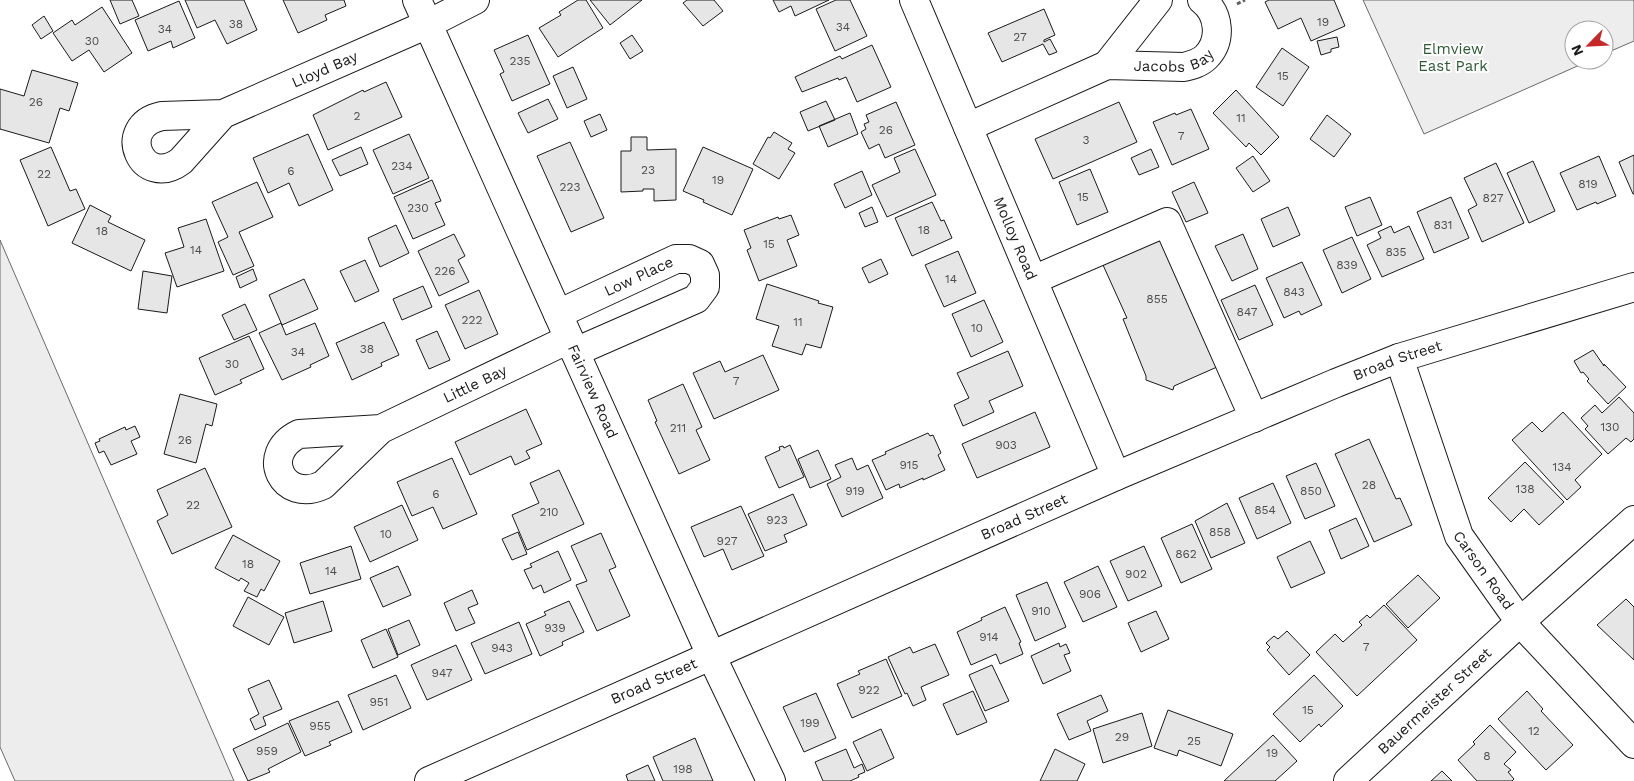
<svg xmlns="http://www.w3.org/2000/svg" width="1634" height="781" font-family="'Work Sans',sans-serif">
	<style>
		.green { fill: #ededed; stroke: #6a6a6a }
		.building { fill: #e6e6e6; stroke: #1a1a1a }
		.lines { fill: none; stroke-linecap: round; stroke-linejoin: round }
		.minor-casing { stroke: #1a1a1a; stroke-width: 30 }
		.path { stroke: #5f5f5f; stroke-width: 3; stroke-dasharray: 4 2.5; stroke-linecap: butt }
		.minor { stroke: #fff; stroke-width: 28 }
		.labels { text-anchor: middle; stroke-width: 4; stroke-linejoin: round; paint-order: stroke }
		.number-label { font-size: 12px; fill: #4d4d4d }
		.park-label { font-size: 15px; fill: #2b5a34; stroke: #fff }
		.street-label { font-size: 15px; fill: #1a1a1a; stroke: #fff }
	</style>
	<rect width="100%" height="100%" fill="#fff"/>
	<!-- green -->
	<path class="green" d="M 1363,0 L 1634,0 L 1634,41 L 1604,54 L 1604,30 L 1574,30 L 1574,60 L 1591,60 L 1424,134 Z
		M 0,240 L 234,781 L 15,781 L 0,747 Z"/>
	<!-- building -->
	<path class="building" d="M 110,0 L 132,0 L 139,16 L 120,24 Z
		M 185,0 L 244,0 L 257,30 L 227,44 L 215,20 L 197,28 Z
		M 283,0 L 344,0 L 346,6 L 325,15 L 327,20 L 298,33 Z
		M 578,0 L 586,0 L 603,28 L 558,57 L 539,28 L 561,15 L 559,12 Z
		M 590,0 L 642,0 L 610,25 Z
		M 687,0 L 714,0 L 723,11 L 703,26 L 683,3 Z
		M 773,0 L 829,0 L 795,16 L 791,6 L 779,12 Z
		M 836,0 L 850,0 L 867,36 L 835,51 L 816,9 Z
		M 1269,0 L 1334,0 L 1345,26 L 1311,41 L 1301,18 L 1278,29 L 1265,2 Z
		M 179,1 L 195,38 L 173,48 L 171,41 L 148,51 L 135,20 Z
		M 102,7 L 132,53 L 104,72 L 89,50 L 72,61 L 53,33 L 72,20 L 75,25 Z
		M 1044,9 L 1055,35 L 1044,40 L 1044,42 L 1050,39 L 1057,52 L 1049,55 L 1043,44 L 1002,62 L 988,33 Z
		M 44,16 L 53,31 L 41,39 L 32,25 Z
		M 528,35 L 550,84 L 512,101 L 500,74 L 504,72 L 494,50 Z
		M 632,35 L 643,51 L 630,59 L 620,43 Z
		M 1337,37 L 1339,47 L 1331,49 L 1331,52 L 1321,55 L 1317,41 Z
		M 872,45 L 891,87 L 857,102 L 846,77 L 839,80 L 838,78 L 802,92 L 795,77 L 840,56 L 842,59 Z
		M 1282,48 L 1309,67 L 1283,106 L 1256,87 Z
		M 573,67 L 587,99 L 567,108 L 553,76 Z
		M 32,70 L 78,83 L 69,111 L 60,108 L 49,143 L 0,129 L 0,89 L 24,96 Z
		M 386,82 L 402,117 L 328,150 L 313,115 L 363,90 L 364,92 Z
		M 1236,90 L 1279,137 L 1261,155 L 1249,143 L 1246,147 L 1213,113 Z
		M 548,99 L 558,119 L 528,133 L 518,113 Z
		M 826,101 L 835,120 L 808,131 L 800,112 Z
		M 896,102 L 915,145 L 885,158 L 879,144 L 869,149 L 861,132 L 866,129 L 864,124 L 869,122 L 866,115 Z
		M 1119,102 L 1137,142 L 1053,179 L 1035,139 Z
		M 1191,109 L 1209,149 L 1172,165 L 1153,122 L 1175,113 L 1176,115 Z
		M 850,113 L 858,134 L 828,147 L 819,126 Z
		M 600,114 L 607,130 L 591,137 L 584,121 Z
		M 1327,115 L 1351,134 L 1334,157 L 1310,139 Z
		M 774,132 L 792,143 L 788,149 L 795,153 L 779,179 L 753,164 L 768,137 L 770,138 Z
		M 308,134 L 333,190 L 299,206 L 289,183 L 268,193 L 253,158 Z
		M 409,134 L 429,178 L 393,194 L 373,150 Z
		M 631,137 L 647,137 L 647,150 L 676,149 L 676,200 L 654,201 L 654,189 L 643,189 L 643,191 L 621,192 L 621,151 L 631,151 Z
		M 570,142 L 604,218 L 571,232 L 537,156 Z
		M 51,147 L 70,191 L 76,189 L 85,209 L 48,226 L 20,160 Z
		M 361,147 L 368,164 L 340,176 L 332,160 Z
		M 703,147 L 753,169 L 732,215 L 703,202 L 704,200 L 683,191 Z
		M 915,149 L 936,195 L 887,217 L 872,185 L 900,172 L 894,158 Z
		M 1151,149 L 1159,167 L 1139,175 L 1131,158 Z
		M 1634,155 L 1634,194 L 1633,194 L 1619,162 Z
		M 1253,156 L 1270,181 L 1253,192 L 1236,168 Z
		M 1599,156 L 1616,196 L 1597,204 L 1596,202 L 1577,210 L 1560,173 Z
		M 1533,161 L 1555,211 L 1529,223 L 1507,173 Z
		M 1496,163 L 1524,223 L 1482,242 L 1468,210 L 1477,205 L 1464,178 Z
		M 1090,169 L 1108,212 L 1077,225 L 1059,182 Z
		M 862,171 L 872,195 L 845,208 L 834,184 Z
		M 432,180 L 441,201 L 435,203 L 445,225 L 413,239 L 394,197 Z
		M 257,182 L 273,217 L 239,232 L 254,266 L 233,275 L 218,242 L 228,237 L 212,202 Z
		M 1194,182 L 1208,213 L 1186,222 L 1172,192 Z
		M 1370,197 L 1382,225 L 1357,236 L 1345,207 Z
		M 1451,197 L 1469,238 L 1434,253 L 1417,212 Z
		M 932,202 L 941,221 L 944,220 L 952,238 L 912,256 L 895,218 Z
		M 90,205 L 111,216 L 108,222 L 145,240 L 131,271 L 72,243 Z
		M 872,207 L 878,222 L 865,227 L 859,213 Z
		M 1288,207 L 1300,235 L 1273,247 L 1261,219 Z
		M 791,215 L 799,235 L 787,240 L 797,266 L 759,281 L 747,250 L 751,248 L 744,230 L 778,217 L 779,219 Z
		M 206,219 L 224,271 L 177,287 L 165,253 L 184,247 L 178,228 Z
		M 396,225 L 409,253 L 380,267 L 368,238 Z
		M 1391,226 L 1394,233 L 1409,226 L 1424,259 L 1382,277 L 1367,245 L 1381,238 L 1378,232 Z
		M 454,234 L 465,256 L 458,260 L 469,282 L 439,296 L 418,251 Z
		M 1243,234 L 1258,269 L 1232,281 L 1215,246 Z
		M 1352,237 L 1371,279 L 1342,293 L 1323,250 Z
		M 1160,240 L 1217,367 L 1174,386 L 1173,390 L 1146,380 L 1146,376 L 1123,319 L 1127,318 L 1103,265 Z
		M 958,251 L 976,293 L 944,307 L 925,265 Z
		M 881,259 L 888,274 L 869,283 L 862,268 Z
		M 365,260 L 379,291 L 355,302 L 340,271 Z
		M 1302,262 L 1322,305 L 1301,315 L 1299,311 L 1284,318 L 1266,278 Z
		M 253,269 L 257,280 L 240,288 L 236,277 Z
		M 143,271 L 172,276 L 167,313 L 138,309 Z
		M 304,279 L 318,309 L 282,325 L 269,295 Z
		M 767,284 L 819,301 L 818,303 L 833,307 L 821,348 L 806,344 L 802,355 L 772,346 L 779,326 L 756,319 Z
		M 1255,285 L 1273,325 L 1239,340 L 1221,300 Z
		M 423,286 L 432,307 L 402,320 L 393,299 Z
		M 479,290 L 498,334 L 465,349 L 445,305 Z
		M 984,300 L 1003,342 L 971,357 L 952,314 Z
		M 245,304 L 257,330 L 234,340 L 222,315 Z
		M 384,322 L 399,355 L 381,363 L 382,366 L 352,380 L 336,343 Z
		M 281,323 L 286,335 L 315,323 L 329,356 L 310,365 L 311,367 L 282,380 L 259,333 Z
		M 437,331 L 450,360 L 429,369 L 416,340 Z
		M 249,336 L 264,369 L 240,380 L 242,383 L 215,395 L 199,358 Z
		M 1593,350 L 1604,366 L 1604,364 L 1626,387 L 1608,404 L 1587,381 L 1589,379 L 1583,372 L 1581,373 L 1574,361 Z
		M 1008,351 L 1023,386 L 989,401 L 994,412 L 963,426 L 954,405 L 969,398 L 957,373 Z
		M 763,355 L 779,390 L 714,419 L 693,373 L 720,361 L 725,372 Z
		M 683,384 L 702,427 L 696,430 L 710,460 L 679,474 L 655,422 L 657,421 L 648,400 Z
		M 180,394 L 217,404 L 212,426 L 206,424 L 196,463 L 164,454 Z
		M 1619,397 L 1634,413 L 1634,439 L 1631,442 L 1626,438 L 1608,454 L 1585,429 L 1588,426 L 1581,418 L 1595,405 L 1602,413 Z
		M 526,409 L 542,444 L 526,451 L 530,458 L 515,465 L 511,456 L 470,475 L 455,442 Z
		M 1035,412 L 1050,447 L 977,478 L 962,444 Z
		M 1563,412 L 1602,454 L 1575,480 L 1581,487 L 1567,500 L 1512,440 L 1532,422 L 1542,432 Z
		M 135,426 L 140,437 L 131,441 L 137,454 L 111,465 L 104,451 L 99,453 L 95,443 L 100,441 L 99,439 L 125,427 L 126,430 Z
		M 928,433 L 930,436 L 933,435 L 941,453 L 938,455 L 945,470 L 923,480 L 923,478 L 900,488 L 899,484 L 886,490 L 872,460 L 886,454 L 885,452 Z
		M 1369,439 L 1396,499 L 1400,498 L 1412,525 L 1374,542 L 1335,454 Z
		M 790,445 L 804,477 L 779,488 L 765,457 L 780,450 L 779,447 L 783,446 L 784,448 Z
		M 818,450 L 831,479 L 810,488 L 798,459 Z
		M 452,458 L 477,514 L 443,529 L 433,507 L 412,516 L 397,482 Z
		M 852,458 L 857,470 L 868,465 L 883,498 L 842,517 L 827,484 L 841,477 L 835,465 Z
		M 1525,462 L 1564,502 L 1539,525 L 1524,509 L 1511,522 L 1488,498 Z
		M 1316,463 L 1335,506 L 1305,519 L 1286,476 Z
		M 205,468 L 232,527 L 172,554 L 157,521 L 168,515 L 157,490 Z
		M 559,470 L 584,524 L 527,550 L 512,515 L 539,503 L 530,483 Z
		M 1273,483 L 1291,523 L 1257,539 L 1239,498 Z
		M 793,494 L 807,525 L 784,535 L 787,542 L 765,551 L 748,514 Z
		M 1227,503 L 1245,543 L 1211,558 L 1195,521 Z
		M 402,505 L 418,540 L 370,562 L 354,527 Z
		M 741,506 L 764,556 L 732,570 L 723,549 L 704,557 L 691,527 Z
		M 1356,518 L 1369,546 L 1341,559 L 1329,530 Z
		M 1192,524 L 1212,569 L 1181,583 L 1161,538 Z
		M 518,532 L 527,554 L 512,560 L 502,539 Z
		M 601,533 L 616,567 L 609,570 L 630,616 L 597,631 L 576,585 L 587,581 L 571,546 Z
		M 233,535 L 280,561 L 264,591 L 261,589 L 257,597 L 244,591 L 249,583 L 241,578 L 239,581 L 215,568 Z
		M 1310,541 L 1325,573 L 1291,588 L 1277,557 Z
		M 351,546 L 361,579 L 310,594 L 300,563 Z
		M 1144,546 L 1162,586 L 1128,601 L 1110,561 Z
		M 558,551 L 571,580 L 544,593 L 541,585 L 533,589 L 524,570 L 532,567 L 530,564 Z
		M 398,566 L 411,595 L 383,607 L 370,578 Z
		M 1098,566 L 1117,607 L 1083,622 L 1064,582 Z
		M 1418,575 L 1440,598 L 1408,628 L 1386,604 Z
		M 1047,582 L 1066,627 L 1035,641 L 1016,595 Z
		M 472,590 L 478,604 L 468,608 L 475,623 L 456,631 L 444,603 Z
		M 248,597 L 284,617 L 269,645 L 233,626 Z
		M 1626,599 L 1634,607 L 1634,660 L 1597,625 Z
		M 323,601 L 332,631 L 294,643 L 285,613 Z
		M 569,601 L 584,632 L 562,642 L 563,645 L 540,656 L 526,624 L 546,615 L 544,612 Z
		M 1384,605 L 1417,640 L 1357,696 L 1316,652 L 1335,634 L 1343,642 L 1362,625 L 1359,622 L 1367,615 L 1370,618 Z
		M 1005,607 L 1021,642 L 1019,643 L 1023,654 L 1000,664 L 996,654 L 971,665 L 957,632 L 982,620 L 981,618 Z
		M 1156,611 L 1169,639 L 1141,652 L 1128,623 Z
		M 409,620 L 420,645 L 398,655 L 388,629 Z
		M 519,622 L 532,654 L 485,674 L 471,643 Z
		M 386,629 L 398,657 L 373,668 L 361,640 Z
		M 1287,631 L 1310,655 L 1289,675 L 1267,650 L 1270,647 L 1266,643 L 1274,636 L 1278,639 Z
		M 1059,643 L 1060,647 L 1066,644 L 1070,653 L 1064,655 L 1071,671 L 1043,684 L 1031,656 Z
		M 935,644 L 949,675 L 921,687 L 926,700 L 913,706 L 907,693 L 905,694 L 888,657 L 910,647 L 913,653 Z
		M 456,645 L 472,680 L 427,700 L 411,665 Z
		M 886,659 L 902,696 L 852,718 L 837,684 L 860,674 L 858,671 Z
		M 992,665 L 1009,701 L 985,711 L 969,675 Z
		M 396,675 L 411,708 L 363,730 L 348,695 Z
		M 1314,675 L 1343,706 L 1321,727 L 1319,724 L 1300,742 L 1273,714 Z
		M 269,680 L 282,709 L 263,717 L 266,725 L 255,730 L 250,719 L 259,714 L 248,689 Z
		M 973,691 L 987,722 L 957,735 L 943,704 Z
		M 1527,691 L 1543,709 L 1541,711 L 1573,745 L 1546,770 L 1498,719 Z
		M 816,693 L 836,738 L 804,752 L 783,707 Z
		M 1101,695 L 1108,711 L 1087,721 L 1091,731 L 1069,740 L 1057,714 Z
		M 338,701 L 352,732 L 329,742 L 331,745 L 305,756 L 289,721 Z
		M 1168,710 L 1233,734 L 1221,766 L 1179,750 L 1177,756 L 1154,748 Z
		M 1142,713 L 1152,746 L 1103,763 L 1093,729 Z
		M 288,723 L 301,752 L 268,769 L 270,772 L 248,781 L 233,749 Z
		M 1490,725 L 1516,752 L 1504,764 L 1511,770 L 1508,772 L 1514,779 L 1512,781 L 1477,781 L 1458,760 L 1475,744 L 1473,742 Z
		M 881,729 L 894,758 L 867,771 L 853,742 Z
		M 1273,735 L 1297,761 L 1275,781 L 1224,781 Z
		M 695,738 L 713,781 L 663,781 L 653,757 Z
		M 846,749 L 854,768 L 862,764 L 865,772 L 858,775 L 859,777 L 850,781 L 823,781 L 815,762 Z
		M 1055,749 L 1085,764 L 1077,781 L 1040,781 Z
		M 648,765 L 655,781 L 628,781 L 626,775 Z
		M 1442,771 L 1452,781 L 1431,781 Z"/>
	<g class="lines">
		<defs>
			<g id="minor">
				<path id="s1" d="M 417,0 L 711,655 L 771,781"/>
				<path id="s2" d="M 914,0 L 1116,476"/>
				<path d="M 1107,65 L 1158,0"/>
				<path id="s3" d="M 223,114 L 181,161 C 142,190 114,126 162,116 L 223,114 L 428,24 L 475,0"/>
				<path id="s4" d="M 968,127 L 1107,65 L 1184,67 C 1192,65 1200,63 1206,57 C 1222,41 1220,14 1202,0"/>
				<path d="M 1033,280 L 1167,222 L 1254,418"/>
				<path id="s5" d="M 558,314 L 676,259 L 689,259 L 700,264 L 705,275 L 705,287 L 696,299 L 575,352"/>
				<path id="s6" d="M 1399,358 L 1459,536 L 1520,622 L 1634,744"/>
				<path id="s7" d="M 381,429 L 299,434 C 258,454 283,504 323,485 L 381,429 L 569,339"/>
				<path id="s8" d="M 429,781 L 1116,476 L 1336,383 L 1399,358 L 1634,287"/>
				<path id="s9" d="M 1348,781 L 1520,622 L 1634,520"/>
			</g>
		</defs>
		<!-- minor casing -->
		<use href="#minor" class="minor-casing"/>
		<!-- path -->
		<path class="path" d="M 1237,4 L 1245,0"/>
		<!-- minor -->
		<use href="#minor" class="minor"/>
	</g>
	<g class="labels">
		<!-- number labels -->
		<g class="number-label">
			<text x="1323" y="26">19</text>
			<text x="236" y="28">38</text>
			<text x="843" y="31">34</text>
			<text x="165" y="33">34</text>
			<text x="1020" y="41">27</text>
			<text x="92" y="45">30</text>
			<text x="520" y="65">235</text>
			<text x="1283" y="80">15</text>
			<text x="36" y="106">26</text>
			<text x="357" y="120">2</text>
			<text x="1241" y="122">11</text>
			<text x="886" y="134">26</text>
			<text x="1181" y="140">7</text>
			<text x="1086" y="144">3</text>
			<text x="402" y="170">234</text>
			<text x="648" y="174">23</text>
			<text x="291" y="175">6</text>
			<text x="44" y="178">22</text>
			<text x="718" y="184">19</text>
			<text x="1588" y="188">819</text>
			<text x="570" y="191">223</text>
			<text x="1083" y="201">15</text>
			<text x="1493" y="202">827</text>
			<text x="418" y="212">230</text>
			<text x="1443" y="229">831</text>
			<text x="924" y="234">18</text>
			<text x="102" y="235">18</text>
			<text x="769" y="248">15</text>
			<text x="196" y="254">14</text>
			<text x="1396" y="256">835</text>
			<text x="1347" y="269">839</text>
			<text x="445" y="275">226</text>
			<text x="951" y="283">14</text>
			<text x="1294" y="296">843</text>
			<text x="1157" y="303">855</text>
			<text x="1247" y="316">847</text>
			<text x="472" y="324">222</text>
			<text x="798" y="326">11</text>
			<text x="977" y="332">10</text>
			<text x="367" y="353">38</text>
			<text x="298" y="356">34</text>
			<text x="232" y="368">30</text>
			<text x="736" y="385">7</text>
			<text x="1610" y="431">130</text>
			<text x="678" y="432">211</text>
			<text x="185" y="444">26</text>
			<text x="1006" y="449">903</text>
			<text x="909" y="469">915</text>
			<text x="1562" y="471">134</text>
			<text x="1369" y="489">28</text>
			<text x="1525" y="493">138</text>
			<text x="855" y="495">919</text>
			<text x="1311" y="495">850</text>
			<text x="436" y="498">6</text>
			<text x="193" y="509">22</text>
			<text x="1265" y="514">854</text>
			<text x="549" y="516">210</text>
			<text x="777" y="524">923</text>
			<text x="1220" y="536">858</text>
			<text x="386" y="538">10</text>
			<text x="727" y="545">927</text>
			<text x="1186" y="558">862</text>
			<text x="248" y="568">18</text>
			<text x="331" y="575">14</text>
			<text x="1136" y="578">902</text>
			<text x="1090" y="598">906</text>
			<text x="1041" y="615">910</text>
			<text x="555" y="632">939</text>
			<text x="989" y="641">914</text>
			<text x="1366" y="651">7</text>
			<text x="502" y="652">943</text>
			<text x="442" y="677">947</text>
			<text x="869" y="694">922</text>
			<text x="379" y="706">951</text>
			<text x="1308" y="714">15</text>
			<text x="810" y="727">199</text>
			<text x="320" y="730">955</text>
			<text x="1534" y="735">12</text>
			<text x="1122" y="741">29</text>
			<text x="1194" y="745">25</text>
			<text x="267" y="755">959</text>
			<text x="1272" y="757">19</text>
			<text x="1487" y="760">8</text>
			<text x="683" y="773">198</text>
		</g>
		<!-- park labels -->
		<g class="park-label">
			<text x="1453" y="54">Elmview<tspan x="1453" dy="17">East Park</tspan></text>
		</g>
		<!-- street labels -->
		<g class="street-label">
			<text dy="5" stroke="none"><textPath href="#s4" startOffset="220">Jacobs Bay</textPath></text>
			<text dy="5" stroke="none"><textPath href="#s3" startOffset="336">Lloyd Bay</textPath></text>
			<text dy="5" stroke="none"><textPath href="#s2" startOffset="259">Molloy Road</textPath></text>
			<text dy="5" stroke="none"><textPath href="#s5" startOffset="89">Low Place</textPath></text>
			<text dy="5" stroke="none"><textPath href="#s8" startOffset="1056">Broad Street</textPath></text>
			<text dy="5" stroke="none"><textPath href="#s7" startOffset="365">Little Bay</textPath></text>
			<text dy="5" stroke="none"><textPath href="#s1" startOffset="429">Fairview Road</textPath></text>
			<text dy="5" stroke="none"><textPath href="#s8" startOffset="651">Broad Street</textPath></text>
			<text dy="5" stroke="none"><textPath href="#s6" startOffset="230">Carson Road</textPath></text>
			<text dy="5" stroke="none"><textPath href="#s8" startOffset="246">Broad Street</textPath></text>
			<text dy="5" stroke="none"><textPath href="#s9" startOffset="118">Bauermeister Street</textPath></text>
		</g>
	</g>
	<!-- north arrow -->
	<g transform="translate(1589 45) rotate(246)"><circle r="24" fill="#ffffff" stroke="#a3a3a3"/>
	<path d="M0-4L9 19L0 12L-9 19Z" fill="#c62828"/>
	<text y="-8" font-size="14" font-weight="bold" text-anchor="middle" fill="#1a1a1a">N</text>
	</g>
</svg>
